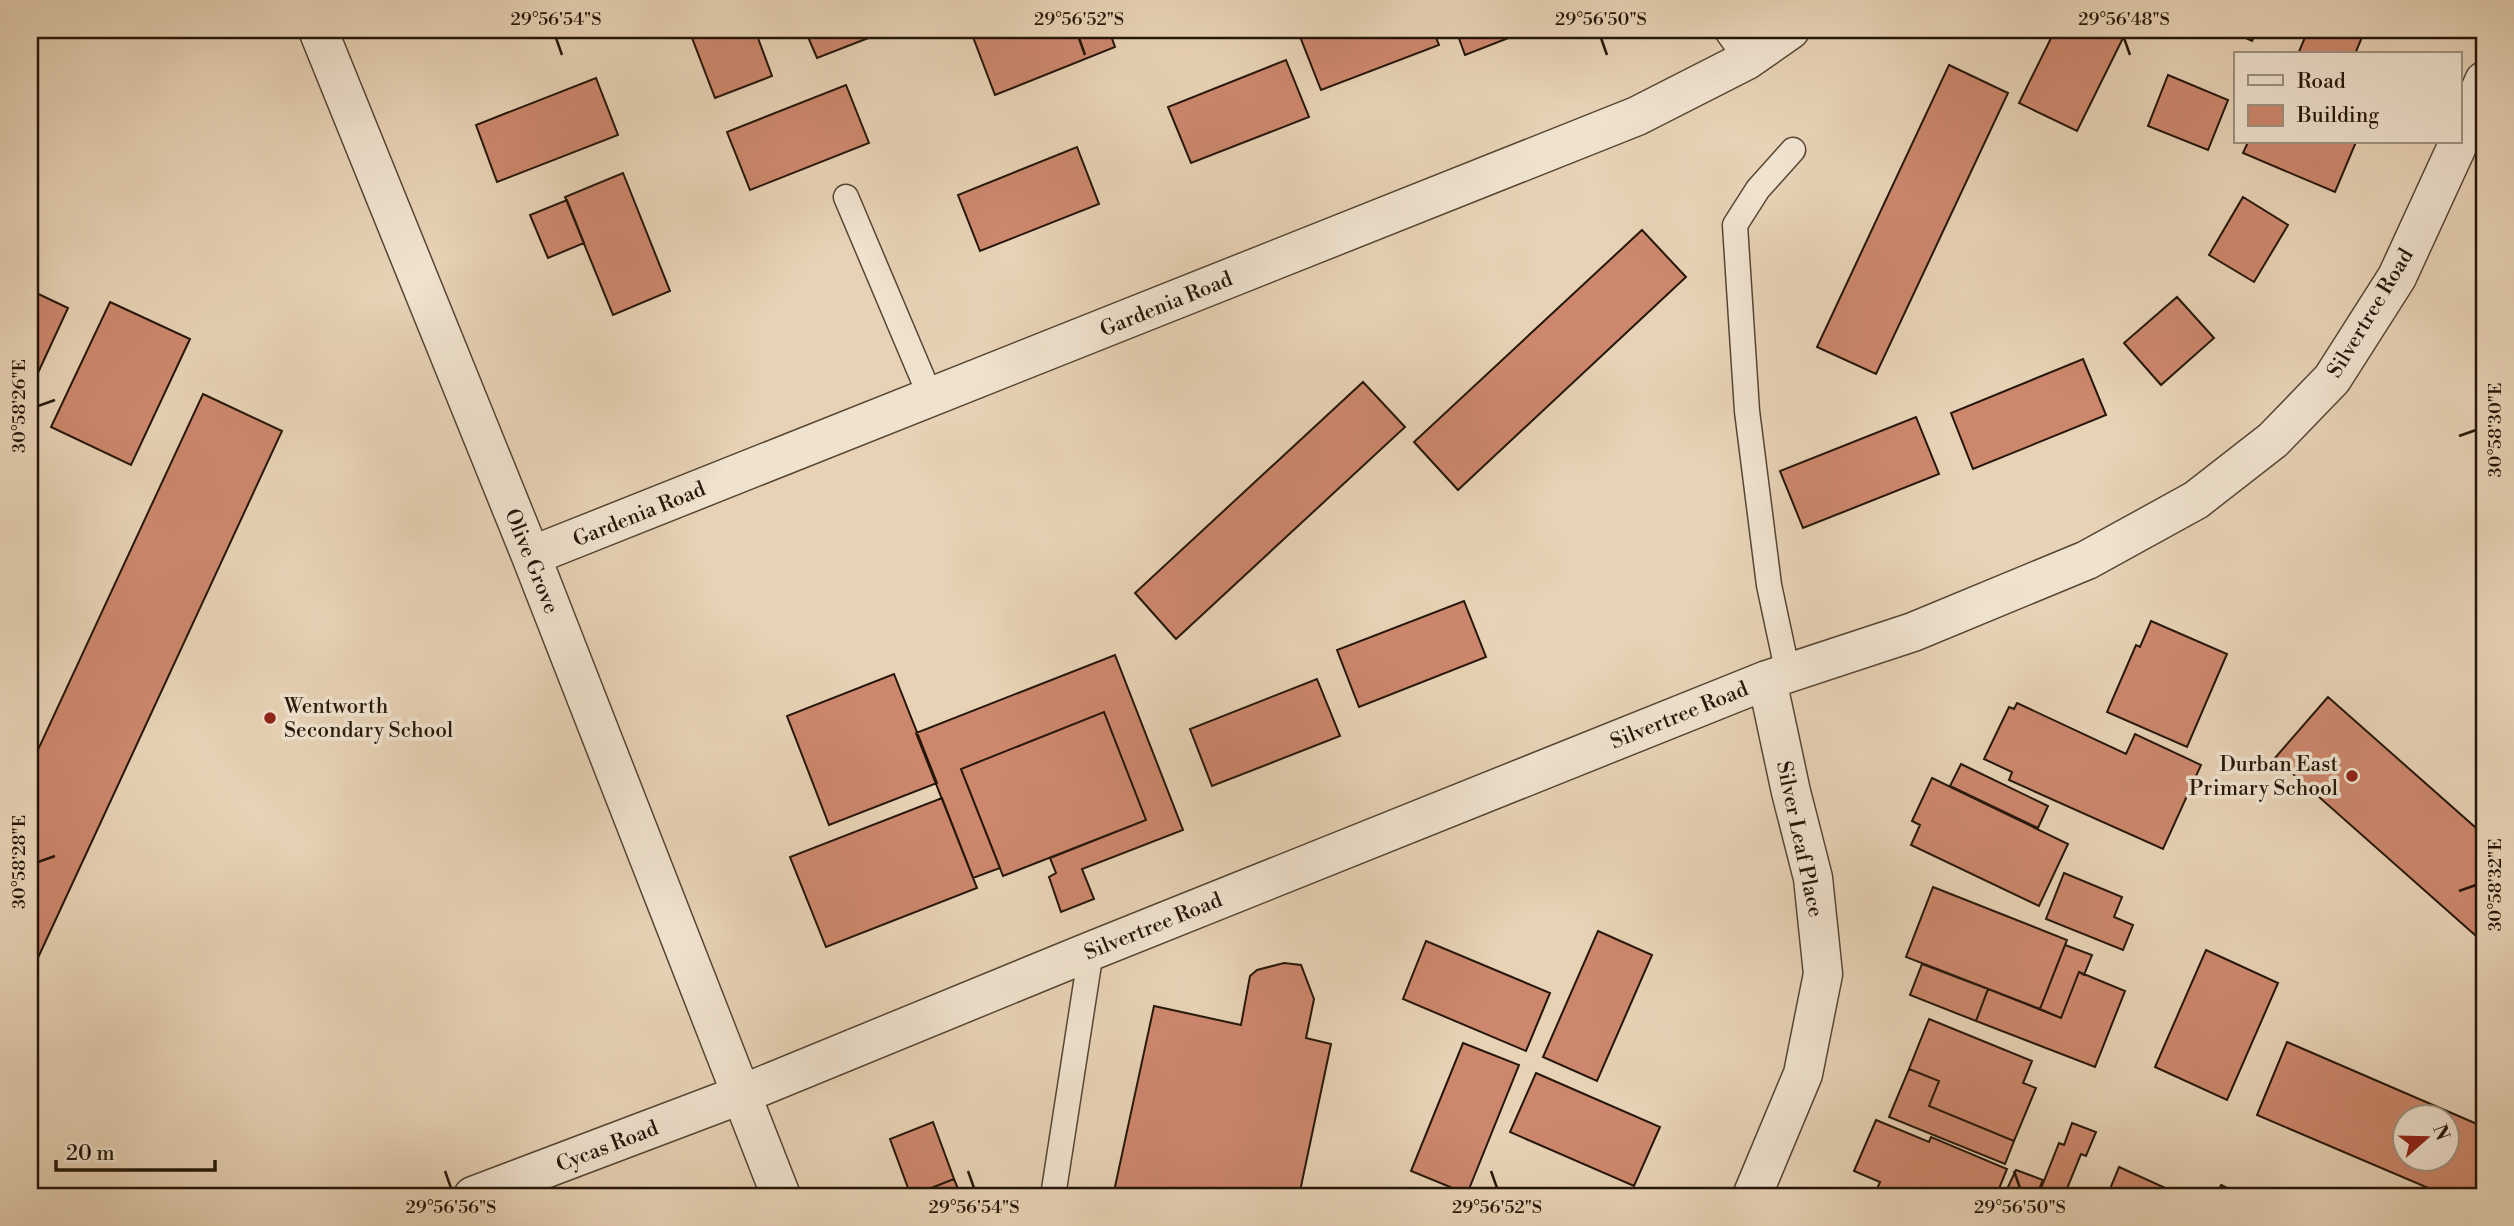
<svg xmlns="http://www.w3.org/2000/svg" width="2514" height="1226" font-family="'Libre Bodoni',serif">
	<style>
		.building { fill: #cd876d; stroke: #251708; stroke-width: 2; fill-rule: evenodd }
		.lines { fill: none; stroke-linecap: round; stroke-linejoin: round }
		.service-casing { stroke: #564633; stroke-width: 27 }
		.minor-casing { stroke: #564633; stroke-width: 41 }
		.service { stroke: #efe2cf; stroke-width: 24 }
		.minor { stroke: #efe2cf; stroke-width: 38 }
		.ticks { fill: none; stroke: #251708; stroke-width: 2.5 }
		.poi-dot { fill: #8f2418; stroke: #efe2cf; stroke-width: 2.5 }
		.labels { text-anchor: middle; stroke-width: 7; stroke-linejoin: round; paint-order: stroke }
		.street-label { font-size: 21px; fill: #251708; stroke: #efe2cf }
		.poi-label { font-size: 21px; fill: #251708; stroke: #efe2cf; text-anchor: start }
		.neatline { fill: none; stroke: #251708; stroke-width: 2.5 }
		.ticks-label { font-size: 18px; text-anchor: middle; fill: #251708 }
	</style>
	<rect width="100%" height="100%" fill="#e7d2b5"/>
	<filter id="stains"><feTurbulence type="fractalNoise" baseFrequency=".00286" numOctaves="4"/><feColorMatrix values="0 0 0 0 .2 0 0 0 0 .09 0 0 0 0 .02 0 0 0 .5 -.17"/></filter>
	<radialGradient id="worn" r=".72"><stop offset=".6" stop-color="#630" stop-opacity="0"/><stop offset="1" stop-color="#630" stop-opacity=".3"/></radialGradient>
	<!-- building -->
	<path class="building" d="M 689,30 L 755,30 L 772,76 L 715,98 Z
		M 805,30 L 889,30 L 817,58 Z
		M 991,30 L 1109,30 L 1115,47 L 995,95 L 973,37 Z
		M 1311,30 L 1433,30 L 1439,45 L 1321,90 L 1299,34 Z
		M 1456,30 L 1529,30 L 1465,55 Z
		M 2055,30 L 2127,30 L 2077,131 L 2019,103 Z
		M 2229,30 L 2257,30 L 2252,41 Z
		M 2308,30 L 2365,30 L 2355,54 L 2298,54 Z
		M 1286,60 L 1309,117 L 1191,163 L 1168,107 Z
		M 1949,65 L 2008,93 L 1876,374 L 1817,347 Z
		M 2168,75 L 2228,100 L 2208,150 L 2148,126 Z
		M 596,78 L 618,135 L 497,182 L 476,125 Z
		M 846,85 L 869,143 L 750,190 L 727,132 Z
		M 2248,142 L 2356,142 L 2335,192 L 2243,153 Z
		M 1077,147 L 1099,204 L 980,251 L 958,195 Z
		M 623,173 L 670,291 L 613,315 L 565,197 Z
		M 2243,197 L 2288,225 L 2254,282 L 2209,255 Z
		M 567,200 L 584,243 L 548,258 L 530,215 Z
		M 1642,230 L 1686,277 L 1458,490 L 1414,442 Z
		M 30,290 L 68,308 L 30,390 Z
		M 2177,297 L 2214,338 L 2161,385 L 2124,343 Z
		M 110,302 L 190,339 L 131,465 L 51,427 Z
		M 2083,359 L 2106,415 L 1973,469 L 1951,413 Z
		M 1363,382 L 1405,427 L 1176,639 L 1135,593 Z
		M 203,394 L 282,431 L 30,975 L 30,767 Z
		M 1916,417 L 1939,474 L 1803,528 L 1780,471 Z
		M 1464,601 L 1486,657 L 1359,707 L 1337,650 Z
		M 2151,621 L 2227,654 L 2187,747 L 2107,712 L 2136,645 L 2140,647 Z
		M 1115,655 L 1183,830 L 1082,869 L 1094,899 L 1061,912 L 1049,877 L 1056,873 L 1050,858 L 1146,820 L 1104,712 L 961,769 L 1000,868 L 973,878 L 916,733 Z
		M 894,674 L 937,783 L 829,825 L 787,716 Z
		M 1317,679 L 1340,736 L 1212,786 L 1190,729 Z
		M 2328,697 L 2484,835 L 2484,943 L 2275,758 Z
		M 2017,703 L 2126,754 L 2135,734 L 2201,765 L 2163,849 L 2009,780 L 2012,772 L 1984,759 L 2009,707 L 2014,709 Z
		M 1104,712 L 1146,820 L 1003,876 L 961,769 Z
		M 1961,764 L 2048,806 L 2038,828 L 1950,786 Z
		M 1932,778 L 2068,844 L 2039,906 L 1911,845 L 1920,825 L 1912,821 Z
		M 942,798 L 977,888 L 826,947 L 790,857 Z
		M 2064,873 L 2122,897 L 2114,917 L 2133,925 L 2123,950 L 2046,919 Z
		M 1933,887 L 2067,940 L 2040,1009 L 1906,957 Z
		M 1598,931 L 1652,955 L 1597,1081 L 1543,1057 Z
		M 1426,941 L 1550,993 L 1526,1051 L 1403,999 Z
		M 2065,945 L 2092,955 L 2084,975 L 2079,972 L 2061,1018 L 2040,1009 Z
		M 2206,950 L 2278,983 L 2227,1100 L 2155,1067 Z
		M 1284,963 L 1301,965 L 1314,999 L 1306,1038 L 1331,1044 L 1299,1196 L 1113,1196 L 1154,1006 L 1241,1025 L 1250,976 L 1257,970 Z
		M 1922,964 L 1988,989 L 1976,1021 L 1910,995 Z
		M 2079,972 L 2125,991 L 2095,1067 L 1976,1021 L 1988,989 L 2061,1018 Z
		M 1929,1019 L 2032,1061 L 2023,1083 L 2036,1088 L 2014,1141 L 1929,1106 L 1939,1081 L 1909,1069 Z
		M 2287,1042 L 2484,1127 L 2484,1196 L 2447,1196 L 2257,1115 ZM 2406,1118 L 2448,1118 L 2448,1160 L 2406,1160 Z
		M 1463,1043 L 1519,1065 L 1467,1194 L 1411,1171 Z
		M 1909,1069 L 1939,1081 L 1929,1106 L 2014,1141 L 2005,1164 L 1889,1117 Z
		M 1536,1073 L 1660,1127 L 1634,1186 L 1510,1132 Z
		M 1876,1120 L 1929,1142 L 1931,1137 L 2007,1169 L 1996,1196 L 1874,1196 L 1880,1182 L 1854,1171 Z
		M 933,1122 L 954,1179 L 911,1196 L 890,1139 Z
		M 2072,1123 L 2096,1132 L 2086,1156 L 2081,1154 L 2064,1196 L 2038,1196 L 2059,1143 L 2064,1145 Z
		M 2119,1167 L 2172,1191 L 2170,1196 L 2107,1196 Z
		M 2016,1170 L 2043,1180 L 2036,1196 L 2025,1196 L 2007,1189 Z
		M 954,1179 L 961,1196 L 910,1196 L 911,1196 Z
		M 2221,1185 L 2242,1195 L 2241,1196 L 2216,1196 Z"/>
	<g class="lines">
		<defs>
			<path id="service" d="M 1726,30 L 1747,60
				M 846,197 L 931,398
				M 1788,674 L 1769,585 L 1747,411 L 1735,225 L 1758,189 L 1793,150
				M 1053,1196 L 1091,951"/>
			<path id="minor" d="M 318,30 L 531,556 L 781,1196
				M 2460,139 L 2484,81
				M 531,556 L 1637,116 L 1747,60 L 1790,30
				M 473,1196 L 740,1095 L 1091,951 L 1767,680 L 1913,632 L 2087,560 L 2196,500 L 2273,440 L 2332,379 L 2397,277 L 2459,142
				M 1752,1196 L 1803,1074 L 1823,974 L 1813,878 L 1791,792 L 1767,680"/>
		</defs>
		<!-- service casing -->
		<use href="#service" class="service-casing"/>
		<!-- minor casing -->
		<use href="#minor" class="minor-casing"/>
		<!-- service -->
		<use href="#service" class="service"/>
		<!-- minor -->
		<use href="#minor" class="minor"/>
	</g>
	<!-- ticks -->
	<path class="ticks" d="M 556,38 L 562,55M 1079,38 L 1085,55M 1601,38 L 1607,55M 2124,38 L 2130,55M 38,406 L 55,400M 2459,436 L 2476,430M 38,862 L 55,856M 2459,891 L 2476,885M 445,1171 L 451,1188M 968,1171 L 974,1188M 1491,1171 L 1497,1188M 2014,1171 L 2020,1188"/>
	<!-- markers -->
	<g class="poi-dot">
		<circle cx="270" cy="718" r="7"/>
		<circle cx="2352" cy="776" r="7"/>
	</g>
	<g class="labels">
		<!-- street labels -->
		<g class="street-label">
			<text transform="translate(1166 304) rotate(-22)" y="7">Gardenia Road</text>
			<text transform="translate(2370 313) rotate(-59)" y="7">Silvertree Road</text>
			<text transform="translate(639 514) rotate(-22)" y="7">Gardenia Road</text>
			<text transform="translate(532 561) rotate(68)" y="7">Olive Grove</text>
			<text transform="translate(1679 715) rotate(-22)" y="7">Silvertree Road</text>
			<text transform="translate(1800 839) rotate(78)" y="7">Silver Leaf Place</text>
			<text transform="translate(1153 926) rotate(-22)" y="7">Silvertree Road</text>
			<text transform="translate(607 1146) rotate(-21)" y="7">Cycas Road</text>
		</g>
		<!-- poi labels -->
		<g class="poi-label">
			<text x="284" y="713">Wentworth<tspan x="284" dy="24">Secondary School</tspan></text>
			<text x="2338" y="771" text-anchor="end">Durban East<tspan x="2338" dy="24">Primary School</tspan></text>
		</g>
	</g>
	<!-- margin -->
	<rect width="2514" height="1226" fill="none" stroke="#e7d2b5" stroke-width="77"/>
	<!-- legend -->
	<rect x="2234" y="52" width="228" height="91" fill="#efe2cf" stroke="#9e917f" stroke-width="2"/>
	<rect x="2248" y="75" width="35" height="10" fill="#efe2cf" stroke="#9e917f" stroke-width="2"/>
	<text x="2297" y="88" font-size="21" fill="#251708">Road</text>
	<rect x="2248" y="105" width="35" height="21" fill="#cd876d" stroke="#9e917f" stroke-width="2"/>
	<text x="2297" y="122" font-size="21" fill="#251708">Building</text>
	<!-- north arrow -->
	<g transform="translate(2426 1138) rotate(70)"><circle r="33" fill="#efe2cf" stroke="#9e917f" stroke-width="2"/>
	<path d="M0-5L12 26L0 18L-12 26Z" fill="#8f2418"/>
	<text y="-10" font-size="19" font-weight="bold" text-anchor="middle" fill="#251708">N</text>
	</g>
	<!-- scale -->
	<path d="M56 1160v10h159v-10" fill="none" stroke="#251708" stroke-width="3.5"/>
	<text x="66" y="1160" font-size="21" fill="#251708" stroke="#efe2cf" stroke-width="5" paint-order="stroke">20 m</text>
	<rect x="38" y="38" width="2438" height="1150" class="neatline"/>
	<g class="ticks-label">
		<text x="556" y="25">29°56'54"S</text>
		<text x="1079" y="25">29°56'52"S</text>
		<text x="1601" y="25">29°56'50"S</text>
		<text x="2124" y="25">29°56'48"S</text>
		<text transform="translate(19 406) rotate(-90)" y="6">30°58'26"E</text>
		<text transform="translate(2495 430) rotate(-90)" y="6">30°58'30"E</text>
		<text transform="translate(19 862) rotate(-90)" y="6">30°58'28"E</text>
		<text transform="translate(2495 885) rotate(-90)" y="6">30°58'32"E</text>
		<text x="451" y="1213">29°56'56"S</text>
		<text x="974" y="1213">29°56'54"S</text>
		<text x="1497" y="1213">29°56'52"S</text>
		<text x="2020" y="1213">29°56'50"S</text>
	</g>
	<rect width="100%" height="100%" filter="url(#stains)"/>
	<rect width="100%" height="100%" fill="url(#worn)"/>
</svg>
